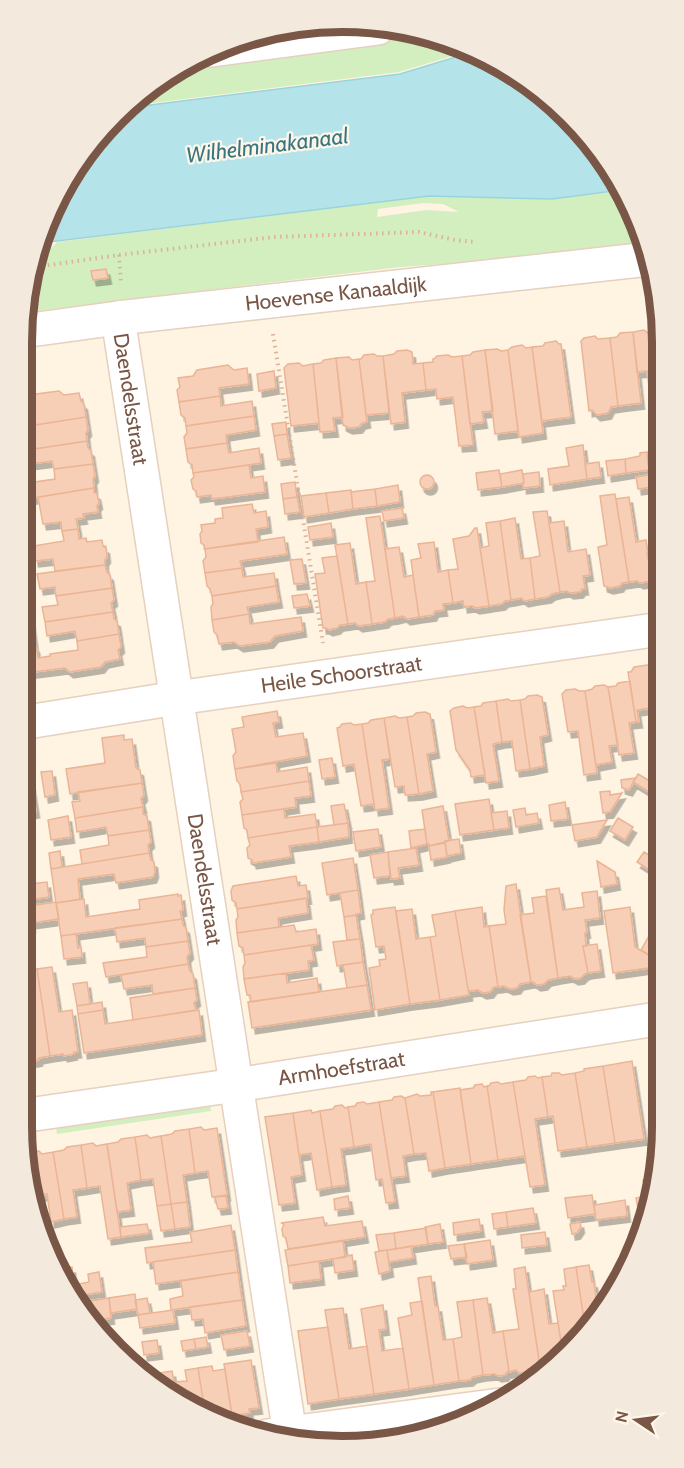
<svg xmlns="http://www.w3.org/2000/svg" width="684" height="1468" font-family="Cabin,sans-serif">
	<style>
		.green { fill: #d3eebf; fill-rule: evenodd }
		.water { fill: #b4e4ea; stroke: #99d4dd; stroke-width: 1.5 }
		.building { fill: #f7cfb7; stroke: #ebb495; stroke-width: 1.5; filter: url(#shadow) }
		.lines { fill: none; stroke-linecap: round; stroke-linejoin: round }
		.street-casing { stroke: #e6d0bf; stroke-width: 36 }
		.path { stroke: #dcb29a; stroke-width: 4; stroke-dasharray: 1.5 4.5; stroke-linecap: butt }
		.street { stroke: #fff; stroke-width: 33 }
		.labels { text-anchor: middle; stroke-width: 4.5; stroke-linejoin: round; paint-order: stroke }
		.street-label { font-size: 21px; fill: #795645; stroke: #fff6ea }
		.water-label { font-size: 22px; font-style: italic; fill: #377680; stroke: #fff6ea }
		.rim { fill: none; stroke: #795645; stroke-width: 8 }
	</style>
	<defs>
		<filter id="shadow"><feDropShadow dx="3.5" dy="6" stdDeviation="0" flood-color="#0004"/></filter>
	</defs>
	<rect width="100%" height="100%" fill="#fff3e2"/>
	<!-- green -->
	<path class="green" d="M 416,36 L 465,45 L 472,50 L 399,72 L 129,106 L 182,70 L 314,53 Z
		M 622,191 L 638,219 L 646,246 L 485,263 L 443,264 L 400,267 L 27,312 L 39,251 L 51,248 L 57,242 L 429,196 L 552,199 ZM 423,203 L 443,204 L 459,212 L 427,210 L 377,217 L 378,209 Z
		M 210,1101 L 211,1111 L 57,1134 L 55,1123 Z"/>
	<!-- water -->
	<path class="water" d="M 475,51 L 537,87 L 596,146 L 622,190 L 552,199 L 429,196 L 41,243 L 45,219 L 115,115 L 126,108 L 400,74 Z"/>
	<!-- building -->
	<path class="building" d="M 106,269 L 108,278 L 93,280 L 91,271 Z
		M 660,328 L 660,360 L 657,331 Z
		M 644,330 L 648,333 L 657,331 L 660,360 L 661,408 L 652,409 L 647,371 L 637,372 L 633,332 Z
		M 633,332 L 641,403 L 618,406 L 610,338 L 617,337 L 620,333 Z
		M 595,336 L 598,339 L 610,338 L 618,406 L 611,407 L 608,413 L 597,415 L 592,410 L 589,411 L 581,341 L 584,338 Z
		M 556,341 L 559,344 L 561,344 L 571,417 L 542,421 L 532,347 L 543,346 L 545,343 Z
		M 522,345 L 526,348 L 532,347 L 543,433 L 519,437 L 508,350 L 512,347 Z
		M 497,349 L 501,351 L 508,350 L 518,431 L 495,434 L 485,350 Z
		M 407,350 L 412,352 L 413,364 L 423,363 L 426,390 L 402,393 L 405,422 L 391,424 L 383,356 L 394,354 L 397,351 Z
		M 485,350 L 493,411 L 482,412 L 484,422 L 470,424 L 462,356 L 470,355 L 473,352 Z
		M 374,354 L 377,356 L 383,356 L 389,413 L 366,415 L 359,359 L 361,359 L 364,355 Z
		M 448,355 L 452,357 L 462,356 L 473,445 L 459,446 L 453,397 L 437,399 L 436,389 L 426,390 L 423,363 L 433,362 L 433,359 L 434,359 L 437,356 Z
		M 349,357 L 352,360 L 359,359 L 367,422 L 362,423 L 359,427 L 349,428 L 343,425 L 336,358 Z
		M 336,358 L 343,417 L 333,418 L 335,431 L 320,432 L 313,364 L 321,363 L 324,360 Z
		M 299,363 L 303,366 L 313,364 L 319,423 L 291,426 L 284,368 L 288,364 Z
		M 228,365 L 234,370 L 247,368 L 249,384 L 219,388 L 220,396 L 179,402 L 177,390 L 180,387 L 178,378 L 193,376 L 197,370 Z
		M 274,371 L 276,388 L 259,391 L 257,374 Z
		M 59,391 L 64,395 L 79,393 L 81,401 L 84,404 L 86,417 L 29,426 L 27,417 L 21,418 L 21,402 L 24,402 L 28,395 Z
		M 220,396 L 221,406 L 252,401 L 254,416 L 186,426 L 185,418 L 181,415 L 179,402 Z
		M 254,416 L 256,430 L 226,435 L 227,443 L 186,449 L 184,437 L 187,433 L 186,426 Z
		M 86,417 L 88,430 L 86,433 L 87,441 L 21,451 L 21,437 L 30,435 L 29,426 Z
		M 286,422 L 287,434 L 274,436 L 272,424 Z
		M 287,434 L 291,458 L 278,460 L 274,436 Z
		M 87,441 L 88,448 L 91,451 L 93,464 L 54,469 L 52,461 L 21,465 L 21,451 Z
		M 227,443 L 229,453 L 259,448 L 261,463 L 193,473 L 192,465 L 188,462 L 186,449 Z
		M 583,445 L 587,479 L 550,485 L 548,469 L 569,466 L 566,448 Z
		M 661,449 L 661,463 L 648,464 L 647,452 Z
		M 647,452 L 649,470 L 626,473 L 625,459 L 640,456 L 640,453 Z
		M 625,459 L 626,473 L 608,476 L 606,461 Z
		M 599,462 L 601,477 L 587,479 L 585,464 Z
		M 93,464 L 95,476 L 93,479 L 94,488 L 21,500 L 21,484 L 55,479 L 54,469 Z
		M 249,465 L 251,478 L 263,476 L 265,492 L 212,499 L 211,495 L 197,497 L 196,491 L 193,489 L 191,480 L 194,477 L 193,473 Z
		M 499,470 L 502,487 L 478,490 L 476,473 Z
		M 522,470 L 524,483 L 502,487 L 500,474 Z
		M 539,472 L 540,486 L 523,488 L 523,484 L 524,483 L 523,474 Z
		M 661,473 L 661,486 L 638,489 L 636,477 Z
		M420 482a7 7 0 1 1 14 0a7 7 0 1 1-14 0Z
		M 295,482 L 297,497 L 283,499 L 281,484 Z
		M 398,485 L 400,502 L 377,506 L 375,489 Z
		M 94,488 L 94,492 L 97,494 L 99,503 L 97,506 L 98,512 L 83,514 L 84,518 L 76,519 L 78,529 L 62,531 L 61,522 L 43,524 L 38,497 Z
		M 375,489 L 377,506 L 353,509 L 351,492 Z
		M 351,490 L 353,509 L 329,513 L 326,493 Z
		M 326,493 L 329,513 L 304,517 L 301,496 Z
		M 615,494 L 629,582 L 622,583 L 620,586 L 610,588 L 604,586 L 598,547 L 607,545 L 600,496 Z
		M 297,497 L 300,512 L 285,514 L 283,499 Z
		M 629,497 L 636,542 L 646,540 L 652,581 L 640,583 L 637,581 L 629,582 L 616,499 Z
		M 252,504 L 254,513 L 266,511 L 268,527 L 256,529 L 258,542 L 205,549 L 204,545 L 201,543 L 200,534 L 202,531 L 201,525 L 215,523 L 215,519 L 223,518 L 222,508 Z
		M 402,508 L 404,518 L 384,521 L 382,511 Z
		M 547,511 L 560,592 L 552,594 L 548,597 L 535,599 L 530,558 L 540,556 L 533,512 Z
		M 380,516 L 395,618 L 388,619 L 385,622 L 372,624 L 366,582 L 375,581 L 366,518 Z
		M 515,518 L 521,559 L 530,558 L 535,599 L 525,601 L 521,598 L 511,600 L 500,521 Z
		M 661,520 L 661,592 L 660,592 L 657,590 L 654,591 L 647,553 L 658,552 L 653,522 Z
		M 500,521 L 511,600 L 505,601 L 502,604 L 489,606 L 480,548 L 489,546 L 486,523 Z
		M 564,521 L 568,552 L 586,549 L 590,575 L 583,576 L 585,589 L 582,589 L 580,592 L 570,593 L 567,591 L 560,592 L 549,523 Z
		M 331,523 L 333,537 L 310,540 L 308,527 Z
		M 475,528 L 477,528 L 489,606 L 476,608 L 472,606 L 464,607 L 463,601 L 453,603 L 448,570 L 458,569 L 453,539 L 469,536 Z
		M 78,529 L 79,539 L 86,538 L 87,542 L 102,540 L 103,546 L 106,548 L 107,557 L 105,560 L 105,565 L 55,571 L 53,559 L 35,561 L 33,546 L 64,541 L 62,531 Z
		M 284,537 L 287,554 L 240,561 L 242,568 L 205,573 L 203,561 L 206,557 L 205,549 Z
		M 434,542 L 438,572 L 448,570 L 453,603 L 443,604 L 444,610 L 435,611 L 433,615 L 419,617 L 411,560 L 421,558 L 418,544 Z
		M 350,543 L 356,584 L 366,582 L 372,624 L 359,626 L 355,623 L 348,624 L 335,545 Z
		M 399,547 L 404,577 L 413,575 L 419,617 L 407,619 L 403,616 L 395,618 L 385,549 Z
		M 337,556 L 348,624 L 340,625 L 337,628 L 329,630 L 326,628 L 323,628 L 315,574 L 325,573 L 322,558 Z
		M 302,559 L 306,583 L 294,584 L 290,560 Z
		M 105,565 L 107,572 L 110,575 L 112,588 L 56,596 L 55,587 L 40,589 L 37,574 Z
		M 242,568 L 243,577 L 274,573 L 276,586 L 212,596 L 210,589 L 207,586 L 205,573 Z
		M 276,586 L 279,602 L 247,607 L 249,614 L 212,620 L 211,607 L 213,604 L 212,596 Z
		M 112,588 L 114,600 L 111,603 L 113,612 L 45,622 L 42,607 L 58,605 L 56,596 Z
		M 307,594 L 310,606 L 294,608 L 292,596 Z
		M 28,601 L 32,625 L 21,626 L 21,602 Z
		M 113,612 L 114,619 L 117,621 L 119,634 L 77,641 L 75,631 L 47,636 L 45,622 Z
		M 249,614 L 250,624 L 301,617 L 303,631 L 275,636 L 270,642 L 240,646 L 234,642 L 219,644 L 217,635 L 214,632 L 212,620 Z
		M 32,625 L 35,647 L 24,649 L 21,626 Z
		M 119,634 L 121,647 L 118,650 L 120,659 L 105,662 L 101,667 L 70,672 L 65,668 L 26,673 L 23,649 L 36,647 L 38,658 L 50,656 L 50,654 L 78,650 L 77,641 Z
		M 661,663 L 662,706 L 637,710 L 639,722 L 636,722 L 628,672 L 631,672 L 634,667 Z
		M 630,681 L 636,722 L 629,723 L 634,753 L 619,755 L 608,687 L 616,686 L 618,683 Z
		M 604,685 L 608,687 L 618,745 L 609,746 L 612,762 L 596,765 L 585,691 L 592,689 L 595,686 Z
		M 575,689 L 579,691 L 585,691 L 597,773 L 584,775 L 578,731 L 568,732 L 562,694 L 566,690 Z
		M 537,695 L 542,697 L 548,735 L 540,737 L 544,766 L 530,769 L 520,700 L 525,699 L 528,696 Z
		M 508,699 L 511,701 L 520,700 L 530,769 L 516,771 L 512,741 L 502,742 L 496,701 Z
		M 496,701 L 502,742 L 493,744 L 499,781 L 486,783 L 474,707 L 481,706 L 483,703 Z
		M 463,706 L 467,708 L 474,707 L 485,775 L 471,777 L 470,770 L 456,750 L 450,711 L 454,708 Z
		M 277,711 L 279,722 L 273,723 L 276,737 L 303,733 L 307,756 L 235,769 L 233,756 L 236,752 L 232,729 L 244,727 L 242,717 Z
		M 425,712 L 430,714 L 436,752 L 427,754 L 433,791 L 419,794 L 407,717 L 413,716 L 416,713 Z
		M 395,716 L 399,718 L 407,717 L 419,794 L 405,795 L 404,786 L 395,787 L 384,718 Z
		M 384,718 L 390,759 L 382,760 L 389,808 L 375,810 L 362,724 L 368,723 L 371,720 Z
		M 351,723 L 354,725 L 362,724 L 374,804 L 361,806 L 354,764 L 343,766 L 337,728 L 340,727 L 342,724 Z
		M 124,735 L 124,740 L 132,739 L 136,768 L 140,770 L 142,783 L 70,794 L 66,769 L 105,763 L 102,738 Z
		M 332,758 L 335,777 L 322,779 L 319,760 Z
		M 276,763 L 277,772 L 307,767 L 309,781 L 241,792 L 240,784 L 237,781 L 235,769 Z
		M 52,771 L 55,795 L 45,797 L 41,772 Z
		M 29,774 L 30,774 L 36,812 L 24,814 L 29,845 L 21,846 L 21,775 Z
		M 638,774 L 660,787 L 654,795 L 633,782 Z
		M 636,778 L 629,790 L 622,788 L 621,780 Z
		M 309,781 L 311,796 L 295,798 L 296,807 L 242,815 L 240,802 L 243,799 L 241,792 Z
		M 142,783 L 144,795 L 141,799 L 143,807 L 75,818 L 72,802 L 80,801 L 78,792 Z
		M 610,791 L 610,795 L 622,793 L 610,812 L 603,813 L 600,792 Z
		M 489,799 L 494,830 L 460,835 L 455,804 Z
		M 565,802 L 568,819 L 551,821 L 549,805 Z
		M 344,804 L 348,823 L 334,825 L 331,806 Z
		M 443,806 L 449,841 L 429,846 L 429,844 L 427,844 L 422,810 Z
		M 143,807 L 143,814 L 147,816 L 149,830 L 108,836 L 106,827 L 77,832 L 75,818 Z
		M 525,808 L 526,815 L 537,813 L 539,823 L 516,827 L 513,810 Z
		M 284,809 L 285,818 L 315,814 L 317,827 L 248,838 L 247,830 L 244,828 L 242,815 Z
		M 507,811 L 509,828 L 494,830 L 491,813 Z
		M 68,816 L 71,837 L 51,840 L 48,820 Z
		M 618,818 L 633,827 L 625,840 L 610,831 Z
		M 607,820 L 597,837 L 575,841 L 572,825 Z
		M 348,823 L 349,837 L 319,842 L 317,827 Z
		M 317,827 L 319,842 L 289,846 L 291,857 L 253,863 L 252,860 L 248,858 L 247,848 L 250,845 L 248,838 Z
		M 378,829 L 381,847 L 356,851 L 353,832 Z
		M 425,829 L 427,844 L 411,848 L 409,831 Z
		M 149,830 L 151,842 L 148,845 L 149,853 L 82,864 L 80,850 L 109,845 L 108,836 Z
		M 459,839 L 461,853 L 447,856 L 445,841 Z
		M 445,843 L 447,857 L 431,860 L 429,846 Z
		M 416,848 L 419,865 L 398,868 L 400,878 L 391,879 L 388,852 Z
		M 60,851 L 62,867 L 51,869 L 49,853 Z
		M 388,852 L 390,876 L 374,878 L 370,855 Z
		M 644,852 L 662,863 L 662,878 L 637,862 Z
		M 149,853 L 151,860 L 154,862 L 155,872 L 153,877 L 116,883 L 114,874 L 78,879 L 80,899 L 56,903 L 51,869 Z
		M 353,858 L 358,890 L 327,895 L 322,863 Z
		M 597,861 L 615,872 L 617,884 L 601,887 Z
		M 296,876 L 298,886 L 306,885 L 308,898 L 237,909 L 236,903 L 232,900 L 231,891 L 233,886 Z
		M 47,882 L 49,897 L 24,901 L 21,885 Z
		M 516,884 L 531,982 L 520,984 L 517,988 L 510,989 L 504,986 L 498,987 L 489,926 L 506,924 L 504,910 L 506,886 Z
		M 559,888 L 563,910 L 584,907 L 582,893 L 597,891 L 600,918 L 585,920 L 587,932 L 585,933 L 586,946 L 583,946 L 588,973 L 585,974 L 581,978 L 575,979 L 570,976 L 558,978 L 546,890 Z
		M 358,890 L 361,913 L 356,914 L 356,915 L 344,917 L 340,893 Z
		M 178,894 L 178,896 L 181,895 L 183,910 L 180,911 L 182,919 L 61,936 L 56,903 L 84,899 L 86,917 L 140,909 L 139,900 Z
		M 546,896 L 558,978 L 548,980 L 544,984 L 537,985 L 533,982 L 531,982 L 520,915 L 534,913 L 532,898 Z
		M 306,898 L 308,913 L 278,918 L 279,927 L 237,933 L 236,920 L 238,917 L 237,909 Z
		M 56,902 L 59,919 L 31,923 L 29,906 Z
		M 395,907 L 410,1004 L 375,1010 L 369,968 L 380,966 L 379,960 L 386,959 L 384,946 L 376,947 L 371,915 L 373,914 L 373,910 Z
		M 482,907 L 484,927 L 489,926 L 498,987 L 494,987 L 490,992 L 483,993 L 478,990 L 469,991 L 469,995 L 455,911 Z
		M 630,907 L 635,947 L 662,963 L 662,966 L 613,973 L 604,911 Z
		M 412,909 L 416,939 L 430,937 L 440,1000 L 410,1004 L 396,911 Z
		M 455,911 L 469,995 L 440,1000 L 430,937 L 436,936 L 432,915 Z
		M 30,912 L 32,927 L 21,929 L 21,913 Z
		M 356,915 L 360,939 L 347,940 L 344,917 Z
		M 182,919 L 183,925 L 186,928 L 188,941 L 146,947 L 145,938 L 117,942 L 115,928 Z
		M 658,920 L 662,923 L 662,963 L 641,950 Z
		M 294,925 L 296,932 L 316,929 L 318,944 L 244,955 L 243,948 L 239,946 L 237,933 Z
		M 76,934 L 78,948 L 81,947 L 82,957 L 64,959 L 61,936 Z
		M 360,939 L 363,962 L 337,966 L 333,942 Z
		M 188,941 L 190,953 L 187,957 L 188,964 L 106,977 L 103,963 L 147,957 L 146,947 Z
		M 597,944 L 601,971 L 588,973 L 583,946 Z
		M 311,945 L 314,960 L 308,961 L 309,970 L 244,979 L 243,967 L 245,963 L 244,955 Z
		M 363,962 L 367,985 L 347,988 L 343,965 Z
		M 188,964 L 190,971 L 193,974 L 195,988 L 153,994 L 152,985 L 124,989 L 121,975 Z
		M 52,967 L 59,1012 L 72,1010 L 78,1052 L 74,1052 L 74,1054 L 64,1056 L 63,1054 L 50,1056 L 37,969 Z
		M 37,969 L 50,1056 L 39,1058 L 39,1060 L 28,1062 L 28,1059 L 21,1060 L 21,1005 L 29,1004 L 24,971 Z
		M 286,973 L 287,983 L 317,978 L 319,992 L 251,1002 L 250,995 L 247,995 L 244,979 Z
		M 87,982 L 90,1004 L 77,1006 L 73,984 Z
		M 367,985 L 371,1010 L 252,1028 L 248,1002 Z
		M 195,988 L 197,1000 L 194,1003 L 196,1010 L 133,1020 L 130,998 Z
		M 102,1002 L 103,1010 L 78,1014 L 77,1006 Z
		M 103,1010 L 105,1024 L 199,1010 L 202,1035 L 84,1053 L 78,1014 Z
		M 632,1061 L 644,1139 L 615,1143 L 603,1066 Z
		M 603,1066 L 615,1143 L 587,1147 L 575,1073 L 584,1071 L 584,1069 Z
		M 552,1073 L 559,1073 L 562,1075 L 575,1073 L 587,1147 L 558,1151 L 553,1116 L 548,1117 L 542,1077 L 551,1076 Z
		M 535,1076 L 538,1078 L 542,1077 L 548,1117 L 535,1119 L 545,1185 L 530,1187 L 513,1082 L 526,1080 L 528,1077 Z
		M 498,1082 L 501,1084 L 513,1082 L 525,1156 L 498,1160 L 487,1086 L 489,1086 L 491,1083 Z
		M 482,1084 L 484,1087 L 487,1086 L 498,1160 L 471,1164 L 460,1090 L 473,1088 L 475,1085 Z
		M 460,1088 L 471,1164 L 445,1168 L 433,1092 Z
		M 431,1092 L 433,1092 L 445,1168 L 429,1171 L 426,1153 L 414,1154 L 405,1098 L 417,1094 L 420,1096 L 431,1095 Z
		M 401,1096 L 405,1098 L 414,1154 L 403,1156 L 406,1176 L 391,1178 L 379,1102 L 392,1100 L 394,1097 Z
		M 364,1102 L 367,1104 L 379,1102 L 395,1202 L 386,1203 L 382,1179 L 376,1180 L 371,1144 L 354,1147 L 348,1107 L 355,1106 L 357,1103 Z
		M 342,1105 L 345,1108 L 348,1107 L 354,1147 L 341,1149 L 346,1185 L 332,1187 L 320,1111 L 333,1109 L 335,1106 Z
		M 311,1110 L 312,1113 L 320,1111 L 332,1187 L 317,1190 L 311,1153 L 299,1155 L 293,1113 Z
		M 293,1113 L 302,1175 L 291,1177 L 295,1203 L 279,1205 L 265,1117 Z
		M 201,1127 L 204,1130 L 217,1128 L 227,1195 L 212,1197 L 208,1171 L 195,1173 L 189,1129 Z
		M 189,1129 L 195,1173 L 183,1175 L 187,1202 L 171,1204 L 161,1136 L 172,1134 L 175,1131 Z
		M 147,1135 L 150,1138 L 161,1136 L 171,1204 L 157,1206 L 153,1179 L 141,1180 L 135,1137 Z
		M 135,1137 L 141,1180 L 127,1183 L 131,1210 L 117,1212 L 107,1144 L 118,1142 L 121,1139 Z
		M 93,1143 L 96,1146 L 107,1144 L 121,1237 L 108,1239 L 100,1186 L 87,1188 L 81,1145 Z
		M 81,1145 L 87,1188 L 73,1190 L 77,1217 L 64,1219 L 53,1152 L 64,1150 L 67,1147 Z
		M 39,1151 L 42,1154 L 53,1152 L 64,1219 L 51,1222 L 47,1194 L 33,1197 L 26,1153 Z
		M 653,1178 L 646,1213 L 639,1214 L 636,1198 L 646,1196 L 643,1180 Z
		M 592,1195 L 595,1214 L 568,1218 L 565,1198 Z
		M 226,1196 L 228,1208 L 218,1209 L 215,1197 Z
		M 348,1196 L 350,1208 L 335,1210 L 334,1199 Z
		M 625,1200 L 627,1216 L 596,1220 L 594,1205 Z
		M 187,1202 L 190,1227 L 175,1229 L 171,1204 Z
		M 171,1204 L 175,1229 L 161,1231 L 157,1206 Z
		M 533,1208 L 536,1223 L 508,1227 L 506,1212 Z
		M 506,1212 L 508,1227 L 494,1229 L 492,1214 Z
		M 646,1213 L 643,1229 L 641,1229 L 639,1214 Z
		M 323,1217 L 325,1226 L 362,1221 L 365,1237 L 288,1249 L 286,1238 L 283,1236 L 282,1229 L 284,1224 L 281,1223 Z
		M 479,1219 L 481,1231 L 454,1235 L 453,1223 Z
		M 580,1222 L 581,1227 L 577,1233 L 572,1234 L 570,1224 Z
		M 147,1224 L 149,1233 L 121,1237 L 120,1227 Z
		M 440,1224 L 443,1242 L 428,1244 L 425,1227 Z
		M 231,1225 L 235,1250 L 147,1263 L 145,1248 L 192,1242 L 190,1232 Z
		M 426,1228 L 428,1244 L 396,1249 L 394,1233 Z
		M 545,1232 L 547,1245 L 522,1248 L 521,1235 Z
		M 394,1233 L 396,1249 L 379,1251 L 376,1235 Z
		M 490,1240 L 493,1260 L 467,1264 L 464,1244 Z
		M 343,1241 L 345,1257 L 288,1266 L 285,1250 Z
		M 464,1244 L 467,1257 L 451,1259 L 448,1246 Z
		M 411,1246 L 413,1258 L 389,1262 L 387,1250 Z
		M 235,1250 L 238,1272 L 156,1284 L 153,1262 Z
		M 387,1250 L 390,1271 L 379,1274 L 375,1252 Z
		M 352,1255 L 354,1270 L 335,1273 L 333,1259 Z
		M 319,1261 L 321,1279 L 290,1283 L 288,1266 Z
		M 589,1265 L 592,1282 L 594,1282 L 598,1314 L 586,1333 L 576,1267 Z
		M 72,1267 L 74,1285 L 76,1295 L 61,1268 Z
		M 525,1267 L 540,1367 L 528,1369 L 526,1372 L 519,1373 L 516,1370 L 509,1372 L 503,1331 L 519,1329 L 513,1289 L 516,1289 L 514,1269 Z
		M 576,1267 L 586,1333 L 584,1337 L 563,1354 L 553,1291 L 564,1290 L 563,1286 L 566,1286 L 564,1269 Z
		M 99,1272 L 102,1292 L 77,1296 L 74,1285 L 89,1282 L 88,1274 Z
		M 238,1272 L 242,1300 L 171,1310 L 170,1299 L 183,1296 L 181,1281 Z
		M 431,1276 L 435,1306 L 438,1306 L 443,1340 L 453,1339 L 459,1381 L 434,1385 L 418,1278 Z
		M 544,1289 L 549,1324 L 558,1323 L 563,1354 L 549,1366 L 540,1367 L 529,1292 Z
		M 135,1294 L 137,1309 L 111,1313 L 109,1298 Z
		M 109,1298 L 111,1318 L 91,1321 L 83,1307 L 82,1302 Z
		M 147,1298 L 150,1313 L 138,1315 L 135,1300 Z
		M 487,1298 L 493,1333 L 503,1331 L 509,1372 L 507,1372 L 505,1375 L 498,1376 L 495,1374 L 483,1375 L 473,1300 Z
		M 242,1300 L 246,1326 L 205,1333 L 203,1319 L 192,1320 L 190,1307 Z
		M 473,1300 L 483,1375 L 473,1377 L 470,1380 L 459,1381 L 453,1339 L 462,1337 L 457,1302 Z
		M 422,1301 L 434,1385 L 409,1389 L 398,1318 L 412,1315 L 410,1303 Z
		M 383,1305 L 386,1329 L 379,1330 L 382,1351 L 403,1348 L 409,1389 L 374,1394 L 361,1309 Z
		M 343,1308 L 349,1349 L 367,1346 L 374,1394 L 339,1399 L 325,1310 Z
		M 173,1310 L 175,1323 L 140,1328 L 138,1315 Z
		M 328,1327 L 339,1399 L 308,1404 L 298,1331 Z
		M 247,1331 L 250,1346 L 224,1350 L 221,1335 Z
		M 206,1337 L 208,1347 L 196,1349 L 194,1339 Z
		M 194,1339 L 196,1349 L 183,1351 L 181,1341 Z
		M 157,1340 L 159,1353 L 144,1355 L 142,1342 Z
		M 251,1360 L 259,1408 L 249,1409 L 250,1413 L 232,1416 L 224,1364 Z
		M 212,1366 L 213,1371 L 225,1369 L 232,1416 L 218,1418 L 214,1416 L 214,1415 L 205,1413 L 198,1368 Z
		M 198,1368 L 205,1413 L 182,1404 L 177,1400 L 174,1382 L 187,1381 L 185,1370 Z
		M 172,1371 L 174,1382 L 177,1400 L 147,1375 Z"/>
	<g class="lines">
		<defs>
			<g id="street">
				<path d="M 212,50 L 378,28"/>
				<path id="s1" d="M 118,318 L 291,1441"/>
				<path id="s2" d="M 23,331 L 118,318 L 649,259"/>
				<path id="s3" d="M 21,723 L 177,698 L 661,629"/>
				<path id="s4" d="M 21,1116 L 236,1085 L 663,1018"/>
				<path d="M 267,1436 L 500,1405"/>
			</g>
		</defs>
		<!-- street casing -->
		<use href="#street" class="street-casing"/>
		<!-- path -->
		<path class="path" d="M 119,255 L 121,284
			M 36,267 L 119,255 L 274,237 L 419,232 L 455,240 L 476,242
			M 273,334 L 323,643"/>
		<!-- street -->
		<use href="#street" class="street"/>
	</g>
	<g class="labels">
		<!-- street labels -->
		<g class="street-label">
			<text dy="7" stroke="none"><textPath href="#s2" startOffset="315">Hoevense Kanaaldijk</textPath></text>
			<text dy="7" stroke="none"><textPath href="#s1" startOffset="82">Daendelsstraat</textPath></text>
			<text dy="7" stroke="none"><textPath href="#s3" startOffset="324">Heile Schoorstraat</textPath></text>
			<text dy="7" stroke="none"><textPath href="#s1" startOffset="568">Daendelsstraat</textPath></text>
			<text dy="7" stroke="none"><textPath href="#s4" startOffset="324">Armhoefstraat</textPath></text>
		</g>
		<!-- water labels -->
		<g class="water-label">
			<text transform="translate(267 145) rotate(-7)" y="8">Wilhelminakanaal</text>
		</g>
	</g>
	<!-- crop -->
	<path d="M0 0H684V1468H0ZM342 32H342A310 310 0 0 1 652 342V1126A310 310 0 0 1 342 1436H342A310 310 0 0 1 32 1126V342A310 310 0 0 1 342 32Z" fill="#f4e9dd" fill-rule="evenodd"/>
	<path class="rim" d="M342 32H342A310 310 0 0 1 652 342V1126A310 310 0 0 1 342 1436H342A310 310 0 0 1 32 1126V342A310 310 0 0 1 342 32Z"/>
	<!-- north arrow -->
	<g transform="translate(636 1420) rotate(283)" stroke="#fff6ea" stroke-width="4.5" paint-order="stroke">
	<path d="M0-4.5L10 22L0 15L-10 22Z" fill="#795645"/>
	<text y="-9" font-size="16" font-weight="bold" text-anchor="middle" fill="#795645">N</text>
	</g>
</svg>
